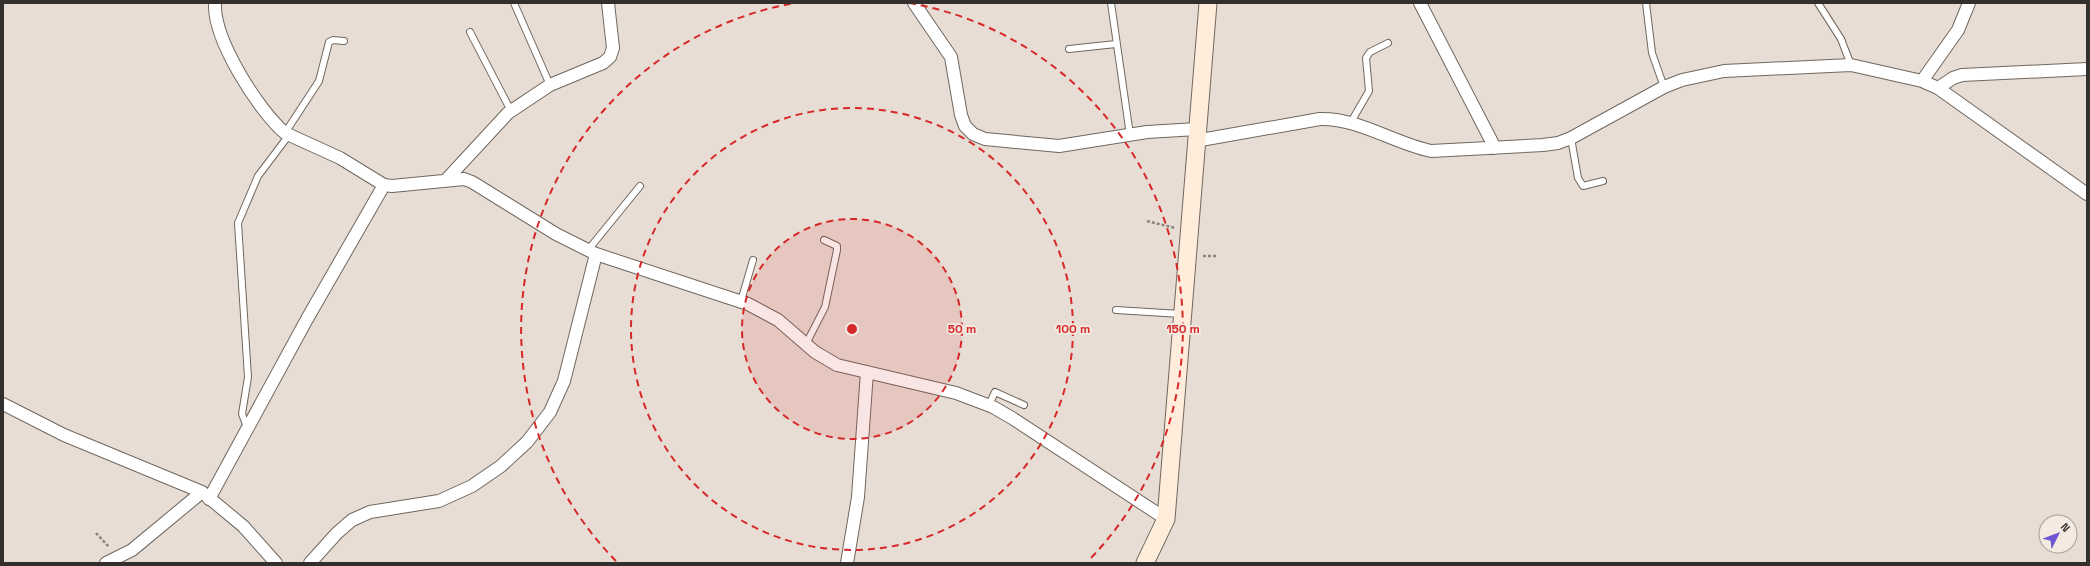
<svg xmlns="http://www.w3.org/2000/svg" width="2090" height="566" font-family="'Space Grotesk',sans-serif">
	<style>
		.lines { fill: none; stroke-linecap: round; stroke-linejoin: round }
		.lane-casing { stroke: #70675f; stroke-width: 8 }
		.street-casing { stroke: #70675f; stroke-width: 14 }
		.secondary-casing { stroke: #70675f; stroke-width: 19 }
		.path { stroke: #8c857f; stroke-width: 2.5; stroke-dasharray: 3 2; stroke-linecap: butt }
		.lane { stroke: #fff; stroke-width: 6 }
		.street { stroke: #fff; stroke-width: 12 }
		.secondary { stroke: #ffecdb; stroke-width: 17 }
		.ring { fill: none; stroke: #d62828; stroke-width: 2; stroke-dasharray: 7 5 }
		.centre { fill: #d62828; stroke: #f4eae1; stroke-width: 2 }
		.ring-label { font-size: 12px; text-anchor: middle; font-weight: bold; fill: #d62828; stroke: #f4eae1; stroke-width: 3.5; stroke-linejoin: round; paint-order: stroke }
	</style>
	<rect width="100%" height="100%" fill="#e7ddd4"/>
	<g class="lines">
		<defs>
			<path id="lane" d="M 514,3 L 550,85
				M 1111,3 L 1130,135
				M 1646,3 L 1652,53 L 1664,87
				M 1818,3 L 1841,39 L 1851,65
				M 470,32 L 511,111
				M 1069,49 L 1116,44
				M 1351,122 L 1369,91 L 1366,58 L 1370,52 L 1388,43
				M 285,133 L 319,81 L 329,42 L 333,40 L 344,41
				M 1571,138 L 1578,178 L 1583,186 L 1603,181
				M 588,250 L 640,186
				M 741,301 L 753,260
				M 1116,310 L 1181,314
				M 806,344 L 825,307 L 837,250 L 837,246 L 824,240
				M 989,405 L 995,392 L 1024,405
				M 247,427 L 242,414 L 248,377 L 238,223 L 258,176 L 289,135"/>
			<path id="street" d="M 215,3 C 213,39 258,110 285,133 L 340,158 L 384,185 L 392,186 L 464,179 L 472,182 L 556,234 L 596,254 L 748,304 L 778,320 L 815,352 L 837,365 L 956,393 L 993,407 L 1012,418 L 1166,519
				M 914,3 L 951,57 L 961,115 L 965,126 L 973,134 L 985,139 L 1059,146 L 1147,132 L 1197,129
				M 1420,3 L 1495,148
				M 1922,81 L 1958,30 L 1969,3
				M 1938,88 L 1953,78 L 1962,75 L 2087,69
				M 1195,141 L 1320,119 C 1359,118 1393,143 1431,151 L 1543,145 L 1558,143 L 1571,138 L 1664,87 L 1682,80 L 1724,71 L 1851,65 L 1922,81 L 1938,88 L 2087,194
				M 446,180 L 508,113 L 550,85 L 603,63 L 610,57 L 613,48 L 608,3
				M 3,404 L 64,435 L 202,492 L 243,526 L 276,563
				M 209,499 L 307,319 L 384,185
				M 106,563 L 132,550 L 202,492
				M 310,563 L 337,533 L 352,520 L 370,512 L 439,501 L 472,486 L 501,466 L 527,442 L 550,412 L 564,381 L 596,254
				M 847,563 L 858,497 L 867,372"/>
			<path id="secondary" d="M 1145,563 L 1166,519 L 1208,3"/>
		</defs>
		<!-- lane casing -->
		<use href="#lane" class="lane-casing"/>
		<!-- street casing -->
		<use href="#street" class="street-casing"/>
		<!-- secondary casing -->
		<use href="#secondary" class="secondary-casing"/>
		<!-- path -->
		<path class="path" d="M 1147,221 L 1175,228
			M 1203,256 L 1217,256
			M 96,533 L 109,547"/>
		<!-- lane -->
		<use href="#lane" class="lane"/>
		<!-- street -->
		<use href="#street" class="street"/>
		<!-- secondary -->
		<use href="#secondary" class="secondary"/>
	</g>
	<!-- distance rings -->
	<circle cx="852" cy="329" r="110" fill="#d62828" fill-opacity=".12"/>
	<g class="ring">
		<circle cx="852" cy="329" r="110"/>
		<circle cx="852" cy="329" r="221"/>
		<path d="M616 561A331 331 0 0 1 795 3M909 3A331 331 0 0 1 1088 561"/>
	</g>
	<circle cx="852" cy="329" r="6" class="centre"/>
	<g class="ring-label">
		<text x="962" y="333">50 m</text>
		<text x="1073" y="333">100 m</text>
		<text x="1183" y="333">150 m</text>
	</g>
	<!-- border -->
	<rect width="2090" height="566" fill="none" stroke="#332f2c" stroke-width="8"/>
	<!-- north arrow -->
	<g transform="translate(2058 534) rotate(48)"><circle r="19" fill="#f4eae1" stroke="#a79f99"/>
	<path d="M0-3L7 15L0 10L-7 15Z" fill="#6e58d2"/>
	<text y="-6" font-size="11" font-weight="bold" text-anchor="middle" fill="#332f2c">N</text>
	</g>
</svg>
